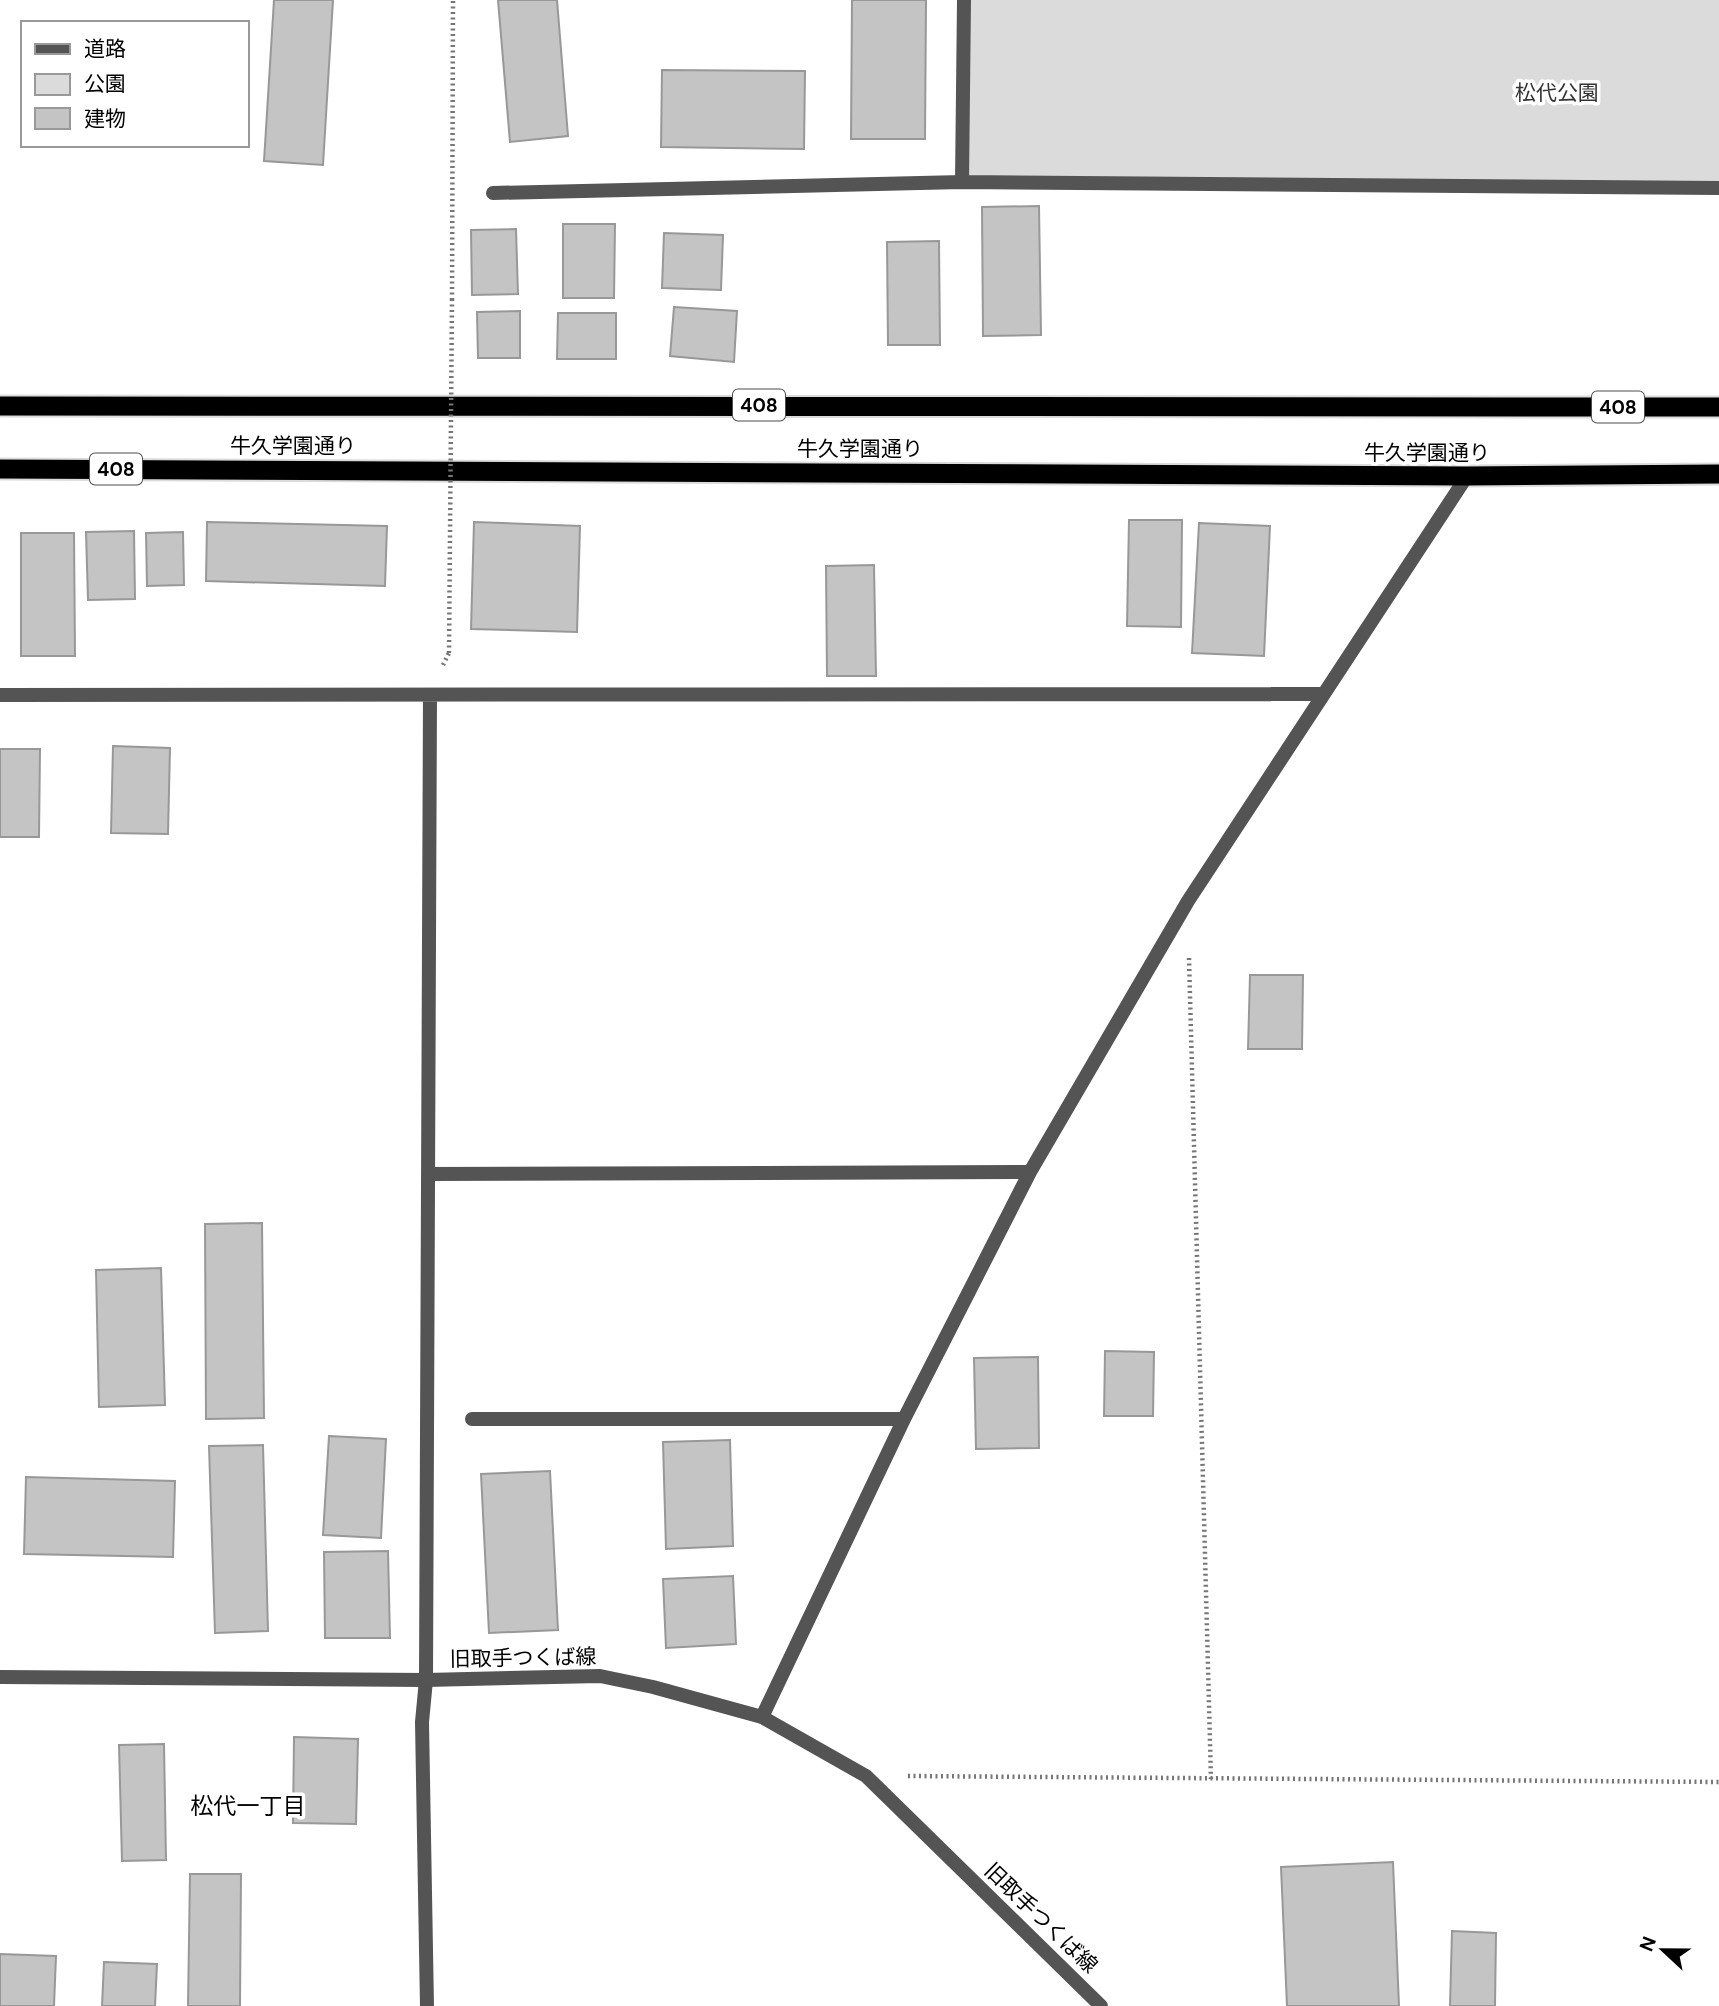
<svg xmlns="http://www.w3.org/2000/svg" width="1719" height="2006" font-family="'DM Sans','Noto Sans JP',sans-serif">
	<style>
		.green { fill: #dbdbdb }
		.building { fill: #c4c4c4; stroke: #989898; stroke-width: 2 }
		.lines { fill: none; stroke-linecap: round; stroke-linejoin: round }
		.trunk-casing { stroke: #dbdbdb; stroke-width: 23 }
		.path { stroke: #767676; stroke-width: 4.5; stroke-dasharray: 2 3.5; stroke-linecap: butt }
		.minor { stroke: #545454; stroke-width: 14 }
		.tertiary { stroke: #545454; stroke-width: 14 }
		.trunk { stroke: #000; stroke-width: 19 }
		.path-bridge { stroke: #767676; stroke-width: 4.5; stroke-dasharray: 2 3.5; stroke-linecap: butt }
		.labels { text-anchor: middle; stroke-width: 7; stroke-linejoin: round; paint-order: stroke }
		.shield { fill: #fff; stroke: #4c4c4c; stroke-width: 2 }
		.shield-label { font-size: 19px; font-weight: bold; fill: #000 }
		.park-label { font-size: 21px; fill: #323232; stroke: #fff }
		.street-label { font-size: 21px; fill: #000; stroke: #fff }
		.neighbourhood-label { font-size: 23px; fill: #000; stroke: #fff }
	</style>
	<rect width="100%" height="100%" fill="#fff"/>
	<!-- green -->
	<path class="green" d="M 964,0 L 1719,0 L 1719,188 L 962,182 Z"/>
	<!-- building -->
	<path class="building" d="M 274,0 L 333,0 L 323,165 L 264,161 Z
		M 498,0 L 557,0 L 568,136 L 510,142 Z
		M 852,0 L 926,0 L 925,139 L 851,139 Z
		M 662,70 L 805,71 L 804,149 L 661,147 Z
		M 1039,206 L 1041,335 L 983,336 L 982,207 Z
		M 563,224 L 615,224 L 614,298 L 563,298 Z
		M 516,229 L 518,294 L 472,295 L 471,230 Z
		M 664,233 L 723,235 L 721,290 L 662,288 Z
		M 939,241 L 940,345 L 888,345 L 887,242 Z
		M 674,307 L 737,311 L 734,362 L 670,356 Z
		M 520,311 L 520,358 L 478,358 L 477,312 Z
		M 558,313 L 616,313 L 616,359 L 557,359 Z
		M 1129,520 L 1182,520 L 1181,627 L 1127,626 Z
		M 207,522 L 387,526 L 385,586 L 206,581 Z
		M 474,522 L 580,526 L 577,632 L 471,629 Z
		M 1199,523 L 1270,526 L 1264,656 L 1192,653 Z
		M 134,531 L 135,599 L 88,600 L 86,532 Z
		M 183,532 L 184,585 L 147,586 L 146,533 Z
		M 21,533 L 74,533 L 75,656 L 21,656 Z
		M 874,565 L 876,676 L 827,676 L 826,566 Z
		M 113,746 L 170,748 L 168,834 L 111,833 Z
		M 0,749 L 40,749 L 39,837 L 0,837 Z
		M 1250,975 L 1303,975 L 1302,1049 L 1248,1049 Z
		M 262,1223 L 264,1418 L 206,1419 L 205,1224 Z
		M 161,1268 L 165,1405 L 99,1407 L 96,1270 Z
		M 1105,1351 L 1154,1352 L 1153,1416 L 1104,1416 Z
		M 1038,1357 L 1039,1448 L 976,1449 L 974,1358 Z
		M 329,1436 L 386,1439 L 381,1538 L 323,1535 Z
		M 730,1440 L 733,1546 L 666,1549 L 663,1442 Z
		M 263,1445 L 268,1631 L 215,1633 L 209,1446 Z
		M 550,1471 L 558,1630 L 489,1633 L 481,1474 Z
		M 26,1477 L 175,1481 L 173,1557 L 24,1554 Z
		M 388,1551 L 390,1638 L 325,1638 L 324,1552 Z
		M 733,1576 L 736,1644 L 666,1648 L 663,1579 Z
		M 294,1737 L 358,1739 L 356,1824 L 293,1823 Z
		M 164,1744 L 166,1860 L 122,1861 L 119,1745 Z
		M 1393,1862 L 1399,2006 L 1287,2006 L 1281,1867 Z
		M 190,1874 L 241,1874 L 240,2006 L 188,2006 Z
		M 1452,1931 L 1496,1933 L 1495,2006 L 1450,2006 Z
		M 0,1954 L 56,1956 L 54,2006 L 0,2006 Z
		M 104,1962 L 157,1964 L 155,2006 L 102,2006 Z"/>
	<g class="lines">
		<defs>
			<path id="trunk" d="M 0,406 L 1719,407
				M 0,469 L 1467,476 L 1719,474"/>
		</defs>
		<!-- trunk casing -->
		<use href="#trunk" class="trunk-casing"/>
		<!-- path -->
		<path class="path" d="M 452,300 L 453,0
			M 443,665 L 449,653
			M 1189,958 L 1211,1779
			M 908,1776 L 1719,1782"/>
		<!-- minor -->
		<path class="minor" d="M 964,0 L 962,182 L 1719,188
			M 493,193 L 962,182
			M 0,695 L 1322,694
			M 428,1174 L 1030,1172
			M 472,1419 L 904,1419
			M 762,1717 L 904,1419 L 1030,1172 L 1188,901 L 1467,476
			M 427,2006 L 422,1722 L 426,1680 L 430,695"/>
		<!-- tertiary -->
		<path class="tertiary" d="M 0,1677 L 426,1680 L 600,1676 L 653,1687 L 762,1717 L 866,1776 L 1101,2006"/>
		<!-- trunk -->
		<use href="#trunk" class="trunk"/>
		<!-- path-bridge -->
		<path class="path-bridge" d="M 449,653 L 452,300"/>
	</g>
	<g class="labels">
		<!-- shield labels -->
		<g class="shield">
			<rect x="733" y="389.5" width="52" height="31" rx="5"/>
			<rect x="1592" y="391.5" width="52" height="31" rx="5"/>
			<rect x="90" y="453.5" width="52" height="31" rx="5"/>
		</g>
		<g class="shield-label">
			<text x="759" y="412">408</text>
			<text x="1618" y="414">408</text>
			<text x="116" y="476">408</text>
		</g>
		<!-- park labels -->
		<g class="park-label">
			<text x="1557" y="100">松代公園</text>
		</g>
		<!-- street labels -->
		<g class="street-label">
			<text x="293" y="453">牛久学園通り</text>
			<text x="860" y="456">牛久学園通り</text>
			<text x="1427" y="460">牛久学園通り</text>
			<text transform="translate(523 1658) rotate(-1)" y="7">旧取手つくば線</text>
			<text transform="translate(1041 1918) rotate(44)" y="7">旧取手つくば線</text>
		</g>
		<!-- neighbourhood labels -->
		<g class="neighbourhood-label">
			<text x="248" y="1814">松代一丁目</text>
		</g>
	</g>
	<!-- legend -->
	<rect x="21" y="21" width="228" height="126" fill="#ffffff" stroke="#999999" stroke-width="2"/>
	<rect x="35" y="44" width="35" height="10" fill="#545454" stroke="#999999" stroke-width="2"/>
	<text x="84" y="56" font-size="21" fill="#000000">道路</text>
	<rect x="35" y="74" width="35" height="21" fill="#dbdbdb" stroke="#999999" stroke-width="2"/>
	<text x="84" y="91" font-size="21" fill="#000000">公園</text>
	<rect x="35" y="108" width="35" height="21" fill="#c4c4c4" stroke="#999999" stroke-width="2"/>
	<text x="84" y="126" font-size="21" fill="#000000">建物</text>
	<!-- north arrow -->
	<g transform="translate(1663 1950) rotate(292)" stroke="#ffffff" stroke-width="5" paint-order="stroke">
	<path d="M0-5L12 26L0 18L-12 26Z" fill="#000000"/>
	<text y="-10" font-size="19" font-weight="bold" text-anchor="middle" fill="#000000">N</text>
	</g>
</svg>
